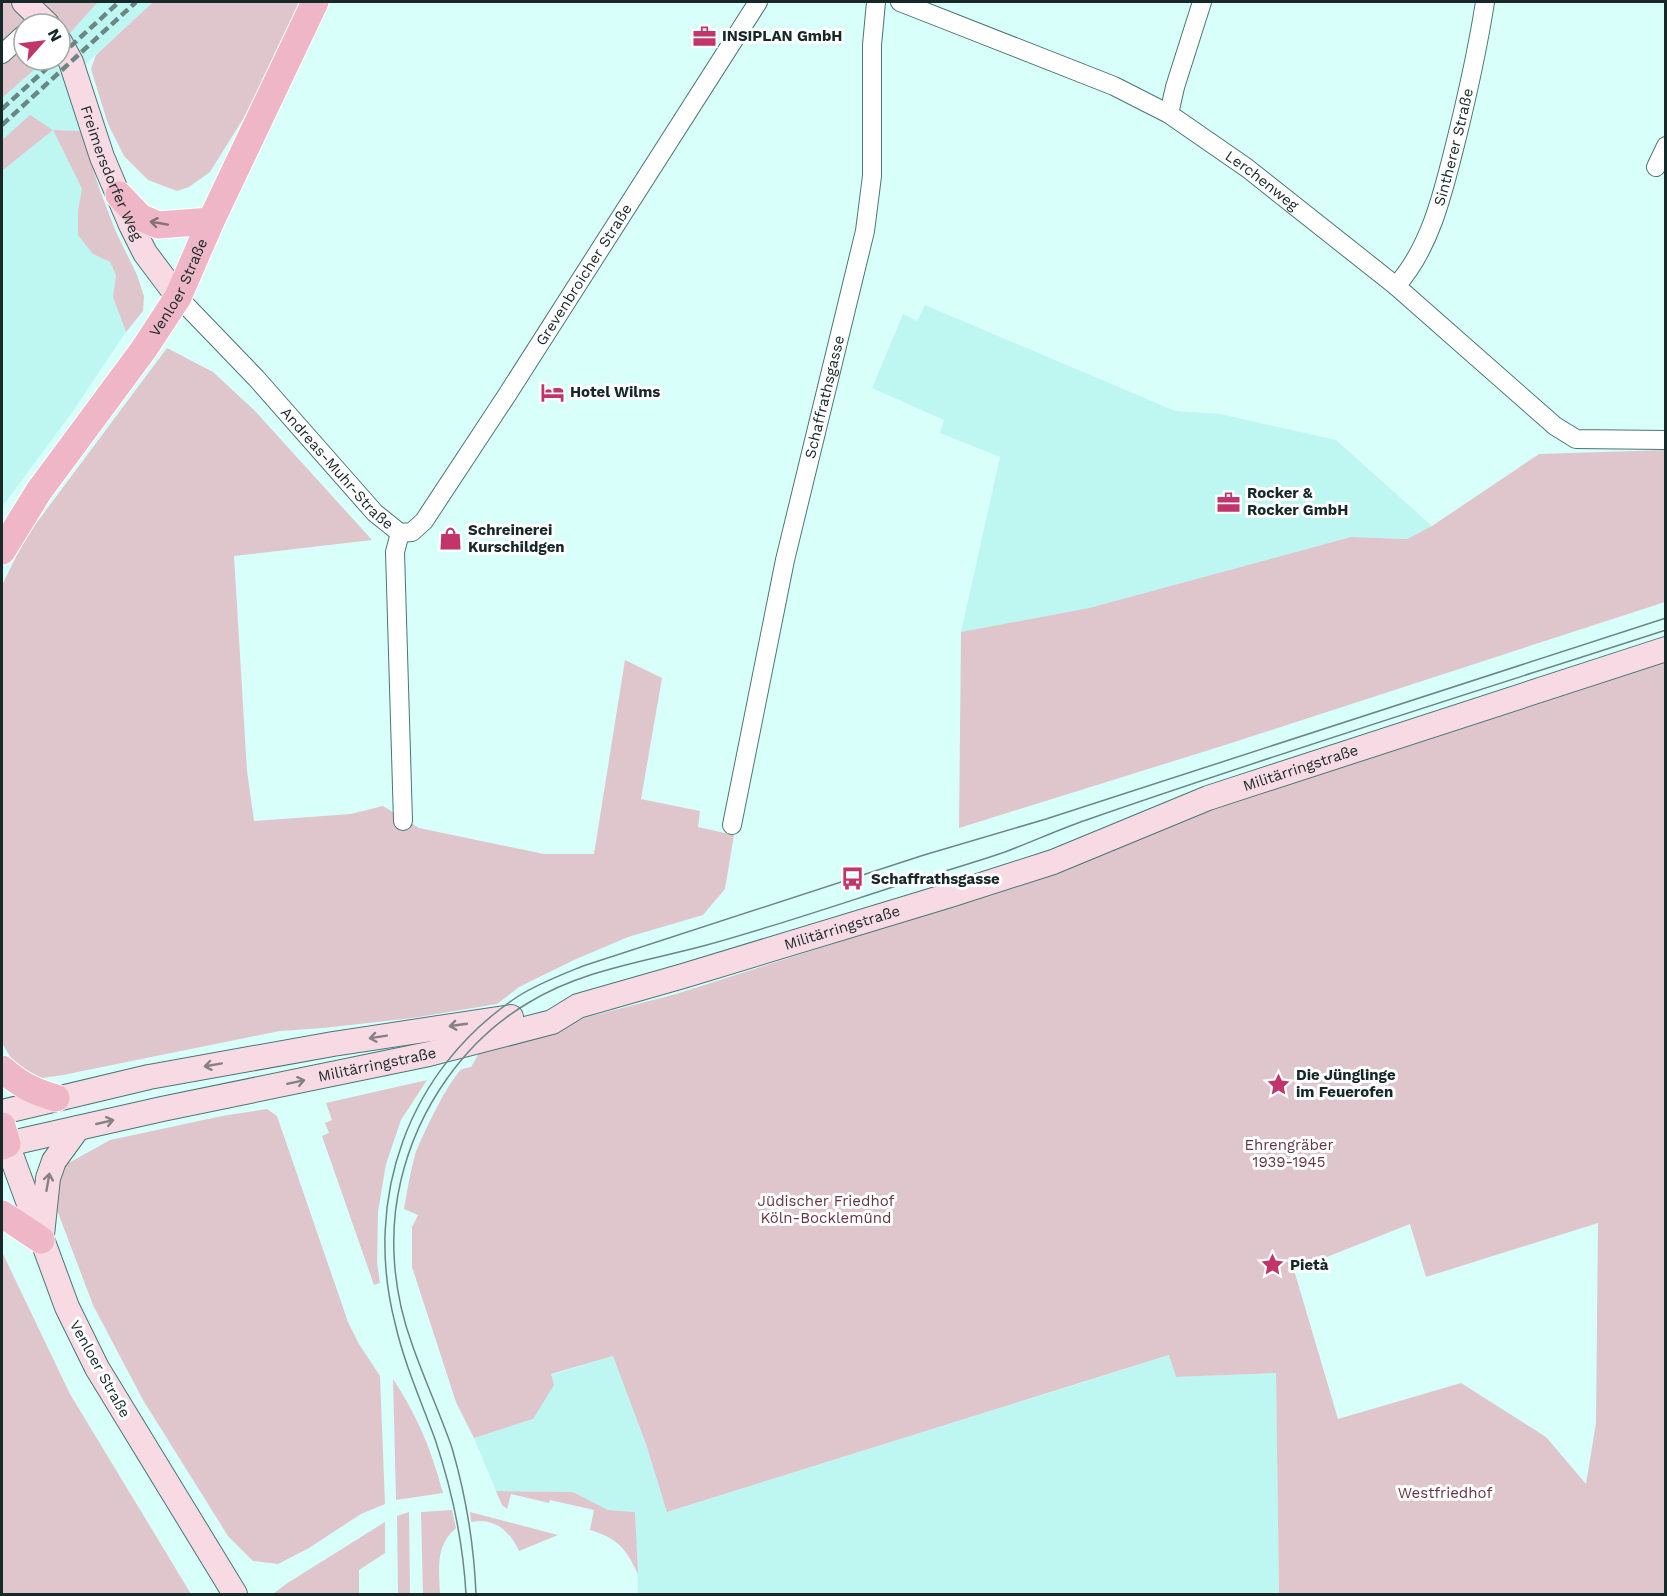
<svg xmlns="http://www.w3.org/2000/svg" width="1667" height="1596" font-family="'Work Sans',sans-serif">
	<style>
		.built { fill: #bef7f2 }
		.green { fill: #dec6cc; fill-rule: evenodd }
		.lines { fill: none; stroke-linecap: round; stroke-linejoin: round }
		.street-casing { stroke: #4b7672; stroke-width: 20 }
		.secondary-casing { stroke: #4b7672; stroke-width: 26 }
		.primary-casing { stroke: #fff; stroke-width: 29 }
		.street { stroke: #fff; stroke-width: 18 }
		.secondary { stroke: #f7dae3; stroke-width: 24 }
		.primary { stroke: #efb6c7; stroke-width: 27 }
		.tram { stroke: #6b8683; stroke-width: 1.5 }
		.rail { stroke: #6b8683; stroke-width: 4.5; stroke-dasharray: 9 4.5; stroke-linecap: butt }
		.oneway { stroke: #826f77 }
		.oneway2 { stroke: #868185 }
		.labels { text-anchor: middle; stroke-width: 6; stroke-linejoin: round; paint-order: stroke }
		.poi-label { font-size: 15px; font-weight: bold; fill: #162827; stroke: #fff; text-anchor: start }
		.street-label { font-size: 15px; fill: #162827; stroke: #fff }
		.park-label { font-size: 15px; fill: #663544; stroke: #fff }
	</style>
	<rect width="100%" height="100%" fill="#d9fffb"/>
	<!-- built -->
	<path class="built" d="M 98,2 L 153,2 L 66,82 L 82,131 L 53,130 L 82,189 L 78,210 L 93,254 L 110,262 L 116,275 L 113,297 L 126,332 L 73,411 L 2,507 L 2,171 L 53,130 L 30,116 L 2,140 L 2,98 L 45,60 L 60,60 L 60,44 Z
		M 925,305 L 1175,411 L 1220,414 L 1336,440 L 1432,526 L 1407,539 L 1351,537 L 1089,608 L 961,632 L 1000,457 L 940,433 L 944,420 L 872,388 L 903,314 L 917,321 Z
		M 1170,1355 L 1176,1377 L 1276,1373 L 1279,1594 L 638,1594 L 635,1512 L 608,1510 L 573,1492 L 496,1491 L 474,1438 L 533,1419 L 551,1375 L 613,1356 L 646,1444 L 668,1512 Z"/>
	<!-- green -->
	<path class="green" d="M 2,2 L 98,2 L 60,44 L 60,24 L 24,24 L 24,60 L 45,60 L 2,98 Z
		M 153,2 L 305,2 L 243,119 L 210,172 L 189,187 L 177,191 L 148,180 L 124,156 L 108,124 L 91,69 L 96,55 Z
		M 30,115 L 53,130 L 82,131 L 99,188 L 116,232 L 137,275 L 144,296 L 143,311 L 126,332 L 113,297 L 116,275 L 110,262 L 93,254 L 78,235 L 78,210 L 82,189 L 53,130 L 2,171 L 2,140 Z
		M 167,348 L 213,372 L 255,411 L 372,540 L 234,556 L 247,771 L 254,821 L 351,814 L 383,806 L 419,828 L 544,854 L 594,854 L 625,660 L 662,678 L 641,799 L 700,811 L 698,827 L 734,835 L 725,889 L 703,915 L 628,937 L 574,960 L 519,987 L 497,1004 L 413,1018 L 323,1028 L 280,1031 L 63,1075 L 36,1079 L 16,1066 L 2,1043 L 2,585 L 26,537 Z
		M 1665,450 L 1665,602 L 1222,746 L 959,828 L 961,632 L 1089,608 L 1351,537 L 1407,539 L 1432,526 L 1539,454 Z
		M 1665,660 L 1665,1594 L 1279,1594 L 1276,1373 L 1176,1377 L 1169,1355 L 667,1512 L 646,1444 L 613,1356 L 551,1374 L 554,1385 L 533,1419 L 474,1438 L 456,1402 L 412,1267 L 412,1227 L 418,1215 L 404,1209 C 407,1191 410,1173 415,1155 C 421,1138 449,1079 462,1069 C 463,1069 470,1067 471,1067 L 484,1044 L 676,994 L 965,902 L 1200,811 ZM 1598,1223 L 1596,1423 L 1586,1484 L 1546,1437 L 1461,1383 L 1338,1419 L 1294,1270 L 1410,1224 L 1426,1277 Z
		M 427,1080 L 401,1120 L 386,1164 L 378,1212 L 377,1262 L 380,1283 L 374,1285 L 322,1136 L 329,1133 L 325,1123 L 332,1120 L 326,1103 Z
		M 267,1109 L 277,1116 L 348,1322 L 359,1344 L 380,1376 L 385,1504 L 361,1514 L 309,1548 L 278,1564 L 253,1561 L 228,1536 L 143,1400 L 93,1305 L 57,1210 L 57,1181 L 63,1166 L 110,1140 L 222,1116 Z
		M 2,1252 L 70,1394 L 191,1594 L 2,1594 Z
		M 393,1379 C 418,1417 431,1449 443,1493 L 396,1500 Z
		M 496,1491 L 573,1492 L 608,1510 L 635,1512 L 638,1574 C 626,1549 618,1538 590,1530 L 594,1510 L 550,1500 L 549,1503 L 511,1494 L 507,1509 L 502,1505 Z
		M 452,1510 L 456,1528 C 435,1546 439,1569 440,1594 L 423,1594 L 421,1512 Z
		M 409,1512 L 410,1594 L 398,1594 L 397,1516 Z
		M 470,1512 L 558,1535 L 519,1551 C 510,1531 494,1517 471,1522 Z
		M 385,1522 L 385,1553 L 359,1570 L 359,1594 L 273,1594 L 286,1584 Z"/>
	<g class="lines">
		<defs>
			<g id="street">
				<path id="s1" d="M 900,2 L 1114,86 L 1169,114 L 1247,168 L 1396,286 L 1555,426 L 1576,439 L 1666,440"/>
				<path d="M 2,54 L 24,34"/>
				<path d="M 1169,114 L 1175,87 L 1202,2"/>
				<path d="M 1656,167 L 1666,146"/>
				<path id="s2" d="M 1396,286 C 1432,246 1444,188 1457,137 C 1468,92 1478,47 1485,2"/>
				<path id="s3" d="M 178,297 L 256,378 L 375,513 L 400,533"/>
				<path id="s4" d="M 400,533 L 412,532 L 424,521 L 507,395 L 758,2"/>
				<path d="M 400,533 L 395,552 L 403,821"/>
				<path id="s5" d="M 732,825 L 785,560 L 865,231 L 872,176 L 872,45 L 876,2"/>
			</g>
			<g id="secondary">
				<path d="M 24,2 L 47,24"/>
				<path id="s6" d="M 60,42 L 71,62 L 102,157 L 131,225 L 145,253 L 178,297"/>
				<path d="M 2,1112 L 149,1077 L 333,1044 L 511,1017"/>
				<path d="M 42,1235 L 48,1178 L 54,1161 L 78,1128"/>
				<path id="s7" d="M 235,1594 L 97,1368 L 67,1307 L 7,1144 L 162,1109 L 429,1054 L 552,1022 L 578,1006 L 683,976 L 950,895 L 1053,862 L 1208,798 L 1666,649"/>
			</g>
			<g id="primary">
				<path d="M 119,195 L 140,217 L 158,225 L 211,221"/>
				<path id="s8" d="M 2,551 L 39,491 L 144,349 L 178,297 L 211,221 L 315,2"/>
				<path d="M 2,1069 C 21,1085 32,1091 56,1098"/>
				<path d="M 2,1126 L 7,1144 L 2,1146"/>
				<path d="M 2,1214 L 41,1240"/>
			</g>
		</defs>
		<!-- street casing -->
		<use href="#street" class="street-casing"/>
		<!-- secondary casing -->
		<use href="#secondary" class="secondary-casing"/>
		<!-- primary casing -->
		<use href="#primary" class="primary-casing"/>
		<!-- street -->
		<use href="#street" class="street"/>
		<!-- secondary -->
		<use href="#secondary" class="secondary"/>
		<!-- primary -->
		<use href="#primary" class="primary"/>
		<!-- tram -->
		<path class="tram" d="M 466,1594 C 463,1541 452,1490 435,1439 C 421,1401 404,1363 395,1323 C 363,1198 408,1070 517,997 C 537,984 561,975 583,966 L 924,855 L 1046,819 L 1666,618
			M 476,1594 C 474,1545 466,1496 452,1448 C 440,1413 424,1379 412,1344 C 393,1292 388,1234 401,1180 C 418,1108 464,1041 528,1003 C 582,970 643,962 703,946 C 766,929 828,908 890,888 C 928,876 967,865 1005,852 C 1034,841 1062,828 1092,818 C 1282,752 1474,692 1666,630"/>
		<!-- rail -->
		<path class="rail" d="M 60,56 L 119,2
			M 2,109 L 56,60
			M 2,125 L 136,2"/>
	</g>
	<!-- one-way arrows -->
	<defs><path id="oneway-shaft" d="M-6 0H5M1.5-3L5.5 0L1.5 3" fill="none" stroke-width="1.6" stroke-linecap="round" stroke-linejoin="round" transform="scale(1.5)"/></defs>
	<use class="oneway" href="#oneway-shaft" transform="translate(159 223) rotate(-170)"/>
	<g class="oneway2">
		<use href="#oneway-shaft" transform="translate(458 1025) rotate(172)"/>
		<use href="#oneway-shaft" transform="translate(378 1037) rotate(171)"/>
		<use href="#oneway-shaft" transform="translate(213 1065) rotate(170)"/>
		<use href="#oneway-shaft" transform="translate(296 1082) rotate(-12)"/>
		<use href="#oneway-shaft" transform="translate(105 1122) rotate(-13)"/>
		<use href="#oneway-shaft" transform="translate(48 1182) rotate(-80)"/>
	</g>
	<!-- icons -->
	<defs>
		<symbol id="office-bare" viewBox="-9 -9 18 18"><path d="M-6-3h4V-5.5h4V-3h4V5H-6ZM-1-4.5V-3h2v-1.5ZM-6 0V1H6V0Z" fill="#c1356b" stroke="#fff" stroke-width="2.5" paint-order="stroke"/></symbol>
		<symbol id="hotel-bare" viewBox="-9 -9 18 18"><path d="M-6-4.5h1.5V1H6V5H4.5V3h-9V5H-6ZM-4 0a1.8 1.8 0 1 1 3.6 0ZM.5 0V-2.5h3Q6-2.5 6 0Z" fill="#c1356b" stroke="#fff" stroke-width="2.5" paint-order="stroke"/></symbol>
		<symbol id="shop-bare" viewBox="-9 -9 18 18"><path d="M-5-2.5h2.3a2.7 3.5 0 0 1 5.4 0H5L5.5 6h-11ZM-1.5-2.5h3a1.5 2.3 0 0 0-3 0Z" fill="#c1356b" stroke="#fff" stroke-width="2.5" paint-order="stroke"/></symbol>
		<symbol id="bus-bare" viewBox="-9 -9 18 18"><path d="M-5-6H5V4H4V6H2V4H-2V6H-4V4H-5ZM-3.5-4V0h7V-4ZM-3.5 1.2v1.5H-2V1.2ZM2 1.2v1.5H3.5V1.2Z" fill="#c1356b" stroke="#fff" stroke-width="2.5" paint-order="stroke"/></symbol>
		<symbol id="sight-bare" viewBox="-9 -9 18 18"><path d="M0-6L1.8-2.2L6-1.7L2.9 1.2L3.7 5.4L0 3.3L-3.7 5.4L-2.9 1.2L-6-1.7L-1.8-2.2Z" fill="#c1356b" stroke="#fff" stroke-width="2.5" paint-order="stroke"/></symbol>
	</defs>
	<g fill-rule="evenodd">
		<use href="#office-bare" x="688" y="20" width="33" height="33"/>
		<use href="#hotel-bare" x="536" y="376" width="33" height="33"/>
		<use href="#office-bare" x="1212" y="486" width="33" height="33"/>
		<use href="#shop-bare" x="434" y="522" width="33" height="33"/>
		<use href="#bus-bare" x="836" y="862" width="33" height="33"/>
		<use href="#sight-bare" x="1262" y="1068" width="33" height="33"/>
		<use href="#sight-bare" x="1256" y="1248" width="33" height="33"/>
	</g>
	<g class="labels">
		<!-- poi labels -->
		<g class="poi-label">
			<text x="722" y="41">INSIPLAN GmbH</text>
			<text x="570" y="397">Hotel Wilms</text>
			<text x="1247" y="498">Rocker &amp;<tspan x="1247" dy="17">Rocker GmbH</tspan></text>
			<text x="468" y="535">Schreinerei<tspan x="468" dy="17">Kurschildgen</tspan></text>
			<text x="871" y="884">Schaffrathsgasse</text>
			<text x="1296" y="1080">Die Jünglinge<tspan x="1296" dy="17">im Feuerofen</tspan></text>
			<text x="1290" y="1270">Pietà</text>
		</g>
		<!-- street labels -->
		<g class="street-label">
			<text dy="5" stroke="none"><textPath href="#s2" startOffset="152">Sintherer Straße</textPath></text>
			<text dy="5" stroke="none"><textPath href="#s6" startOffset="141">Freimersdorfer Weg</textPath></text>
			<text dy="5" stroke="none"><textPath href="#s1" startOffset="406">Lerchenweg</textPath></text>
			<text dy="5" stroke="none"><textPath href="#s4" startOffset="322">Grevenbroicher Straße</textPath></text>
			<text dy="5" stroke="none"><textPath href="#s8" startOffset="318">Venloer Straße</textPath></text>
			<text dy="5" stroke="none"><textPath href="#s5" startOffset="438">Schaffrathsgasse</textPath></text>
			<text dy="5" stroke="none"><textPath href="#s3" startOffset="234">Andreas-Muhr-Straße</textPath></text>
			<text dy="5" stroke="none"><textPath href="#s7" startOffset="1857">Militärringstraße</textPath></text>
			<text dy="5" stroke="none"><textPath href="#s7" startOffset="1371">Militärringstraße</textPath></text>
			<text dy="5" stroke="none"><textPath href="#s7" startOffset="885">Militärringstraße</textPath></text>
			<text transform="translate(100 1369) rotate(61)" y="5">Venloer Straße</text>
		</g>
		<!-- park labels -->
		<g class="park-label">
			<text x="1289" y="1150">Ehrengräber<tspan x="1289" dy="17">1939-1945</tspan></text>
			<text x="826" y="1206">Jüdischer Friedhof<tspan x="826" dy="17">Köln-Bocklemünd</tspan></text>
			<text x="1445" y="1498">Westfriedhof</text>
		</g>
	</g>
	<!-- border -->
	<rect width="1667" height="1596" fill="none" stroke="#162827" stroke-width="6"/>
	<!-- north arrow -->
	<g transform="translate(42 42) rotate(62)"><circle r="28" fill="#ffffff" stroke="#a2a9a9" stroke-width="1.5"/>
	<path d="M0-4.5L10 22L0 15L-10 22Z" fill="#c1356b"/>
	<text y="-9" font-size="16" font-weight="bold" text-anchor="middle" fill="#162827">N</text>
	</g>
</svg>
